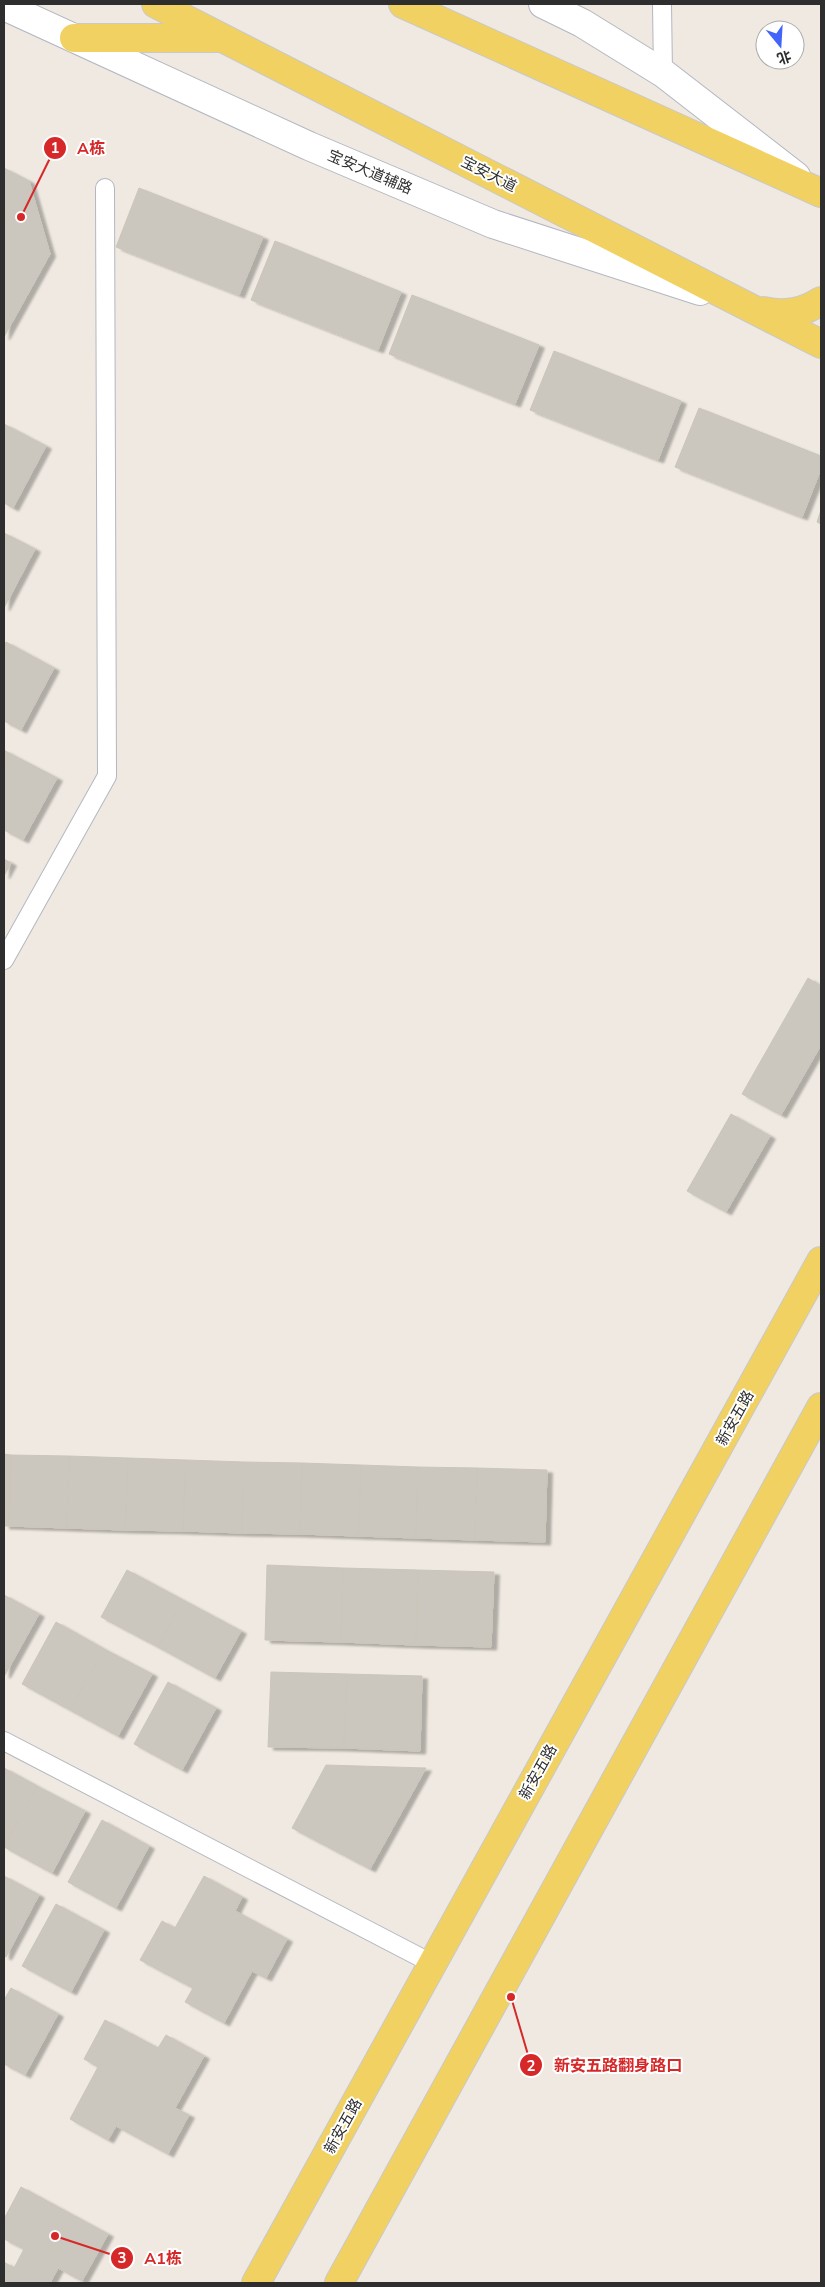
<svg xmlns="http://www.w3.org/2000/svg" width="825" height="2287" font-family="'Nunito Sans','Noto Sans SC',sans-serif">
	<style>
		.building { fill: #cbc7bf; stroke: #cbc5ba; filter: url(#shadow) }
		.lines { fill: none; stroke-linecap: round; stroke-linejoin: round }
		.lane-casing { stroke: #b4b7c1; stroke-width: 20 }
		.secondary-casing { stroke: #b4b7c1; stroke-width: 30 }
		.primary-casing { stroke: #c9c9c9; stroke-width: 30 }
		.lane { stroke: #fff; stroke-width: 18 }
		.secondary { stroke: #fff; stroke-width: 28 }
		.primary { stroke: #f2d163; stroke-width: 28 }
		.labels { text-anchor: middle; stroke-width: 4; stroke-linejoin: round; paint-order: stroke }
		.street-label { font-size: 15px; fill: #2e2e2e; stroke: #fff }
		.leader { fill: none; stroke: #d62828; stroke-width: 2 }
		.callout-dot { fill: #d62828; stroke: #fff; stroke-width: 2 }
		.mark-label { font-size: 15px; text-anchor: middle; font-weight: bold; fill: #fff }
		.callout-label { font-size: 16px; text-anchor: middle; font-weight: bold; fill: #d62828; stroke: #fff; stroke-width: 4; stroke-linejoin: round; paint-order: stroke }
	</style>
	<defs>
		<filter id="shadow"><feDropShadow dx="5.5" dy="3" stdDeviation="1" flood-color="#0004"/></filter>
	</defs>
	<rect width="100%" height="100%" fill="#efe9e1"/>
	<!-- building -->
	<path class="building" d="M 4,168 L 29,181 L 50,254 L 4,337 Z
		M 139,188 L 263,237 L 239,295 L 116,247 Z
		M 275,241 L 401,292 L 378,350 L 251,300 Z
		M 412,295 L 539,345 L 515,404 L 389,354 Z
		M 554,351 L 681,401 L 658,460 L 530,410 Z
		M 699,408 L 821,456 L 821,469 L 802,517 L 675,467 Z
		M 4,424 L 46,446 L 13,508 L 4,503 Z
		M 821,510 L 821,524 L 817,522 Z
		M 4,533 L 35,549 L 4,608 Z
		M 6,642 L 54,668 L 21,730 L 4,721 L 4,647 Z
		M 4,750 L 9,753 L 4,762 Z
		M 9,753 L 57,778 L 23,840 L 4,830 L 4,762 Z
		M 4,859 L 11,863 L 4,876 Z
		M 808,978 L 821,986 L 821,1045 L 781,1115 L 742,1094 Z
		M 731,1114 L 770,1136 L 726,1212 L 687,1191 Z
		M 4,1454 L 11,1455 L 9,1526 L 4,1526 Z
		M 11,1455 L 69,1456 L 67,1528 L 9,1526 Z
		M 69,1456 L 128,1458 L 125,1530 L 67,1528 Z
		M 128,1458 L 186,1460 L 183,1531 L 125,1530 Z
		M 186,1460 L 244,1462 L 242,1533 L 183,1531 Z
		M 244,1462 L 302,1463 L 300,1534 L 242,1533 Z
		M 302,1463 L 361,1465 L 358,1536 L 300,1534 Z
		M 361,1465 L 418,1467 L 416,1538 L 358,1536 Z
		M 418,1467 L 477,1468 L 475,1540 L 416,1538 Z
		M 477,1468 L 547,1470 L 545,1542 L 475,1540 Z
		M 267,1565 L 343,1568 L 341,1642 L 265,1640 Z
		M 343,1568 L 418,1570 L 416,1645 L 341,1642 Z
		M 127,1570 L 183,1600 L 158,1647 L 101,1617 Z
		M 418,1570 L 494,1572 L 491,1647 L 416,1645 Z
		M 4,1595 L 39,1614 L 5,1675 L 4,1675 Z
		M 183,1600 L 241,1631 L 215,1678 L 158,1647 Z
		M 56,1622 L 104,1649 L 70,1710 L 22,1684 Z
		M 104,1649 L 152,1674 L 118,1736 L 70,1710 Z
		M 271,1672 L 347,1674 L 344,1748 L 268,1747 Z
		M 347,1674 L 422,1676 L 420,1751 L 344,1748 Z
		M 168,1682 L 216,1708 L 182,1770 L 134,1744 Z
		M 326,1765 L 426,1768 L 370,1869 L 292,1828 Z
		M 4,1768 L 37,1786 L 4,1847 Z
		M 37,1786 L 85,1811 L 52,1873 L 4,1847 Z
		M 102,1820 L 149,1846 L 116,1908 L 68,1882 Z
		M 4,1876 L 39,1895 L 6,1957 L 4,1956 Z
		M 204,1876 L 242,1897 L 235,1911 L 287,1939 L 266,1978 L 252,1971 L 224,2023 L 185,2002 L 193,1988 L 140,1960 L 162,1921 L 175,1928 Z
		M 56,1904 L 104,1930 L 71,1992 L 22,1966 Z
		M 11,1988 L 58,2014 L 25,2075 L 4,2064 L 4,2000 Z
		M 105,2020 L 158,2048 L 166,2035 L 204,2056 L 175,2108 L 189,2115 L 168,2154 L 116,2126 L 108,2140 L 70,2119 L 98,2067 L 84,2059 Z
		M 21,2187 L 108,2234 L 82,2281 L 58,2268 L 50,2283 L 4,2283 L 4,2262 L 14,2268 L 24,2249 L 4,2239 L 4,2219 Z"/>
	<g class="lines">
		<defs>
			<path id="lane" d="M 662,4 L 663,73
				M 4,960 L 107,776 L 105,188
				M 4,1741 L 433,1964"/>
			<path id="secondary" d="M 543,4 L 582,23 L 663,73 L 796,176
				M 4,6 L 309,146 L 493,224 L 700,291"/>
			<path id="primary" d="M 156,4 L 821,344
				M 403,4 L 821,193
				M 74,38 L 217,38
				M 764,311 C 785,316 803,313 821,301
				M 256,2283 L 821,1261
				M 339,2283 L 821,1407"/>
		</defs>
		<!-- lane casing -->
		<use href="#lane" class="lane-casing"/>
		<!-- secondary casing -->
		<use href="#secondary" class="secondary-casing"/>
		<!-- primary casing -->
		<use href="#primary" class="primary-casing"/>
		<!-- lane -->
		<use href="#lane" class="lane"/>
		<!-- secondary -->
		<use href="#secondary" class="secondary"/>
		<!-- primary -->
		<use href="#primary" class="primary"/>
	</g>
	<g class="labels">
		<!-- street labels -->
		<g class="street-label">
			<text transform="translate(370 172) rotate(23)" y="5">宝安大道辅路</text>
			<text transform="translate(489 174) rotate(27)" y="5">宝安大道</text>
			<text transform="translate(735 1418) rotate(-61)" y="5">新安五路</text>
			<text transform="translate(538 1772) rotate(-61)" y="5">新安五路</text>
			<text transform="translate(343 2126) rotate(-61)" y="5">新安五路</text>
		</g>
	</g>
	<!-- callouts -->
	<path class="leader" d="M21 217L55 148M511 1997L531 2065M55 2236L122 2258"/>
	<g class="callout-dot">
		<circle cx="21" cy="217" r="5"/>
		<circle cx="511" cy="1997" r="5"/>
		<circle cx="55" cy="2236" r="5"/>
		<circle cx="55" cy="148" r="12"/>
		<circle cx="531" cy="2065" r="12"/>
		<circle cx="122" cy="2258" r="12"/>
	</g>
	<g class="mark-label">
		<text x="55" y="153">1</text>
		<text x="531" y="2071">2</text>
		<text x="122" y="2263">3</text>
	</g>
	<g class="callout-label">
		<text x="91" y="154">A栋</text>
		<text x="618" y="2071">新安五路翻身路口</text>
		<text x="163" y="2264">A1栋</text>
	</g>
	<!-- border -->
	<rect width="825" height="2287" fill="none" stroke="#2e2e2e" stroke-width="10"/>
	<!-- north arrow -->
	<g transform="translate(780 45) rotate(162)"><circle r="24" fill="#ffffff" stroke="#ababab"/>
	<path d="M0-4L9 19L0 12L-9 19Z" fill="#4264fb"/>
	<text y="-8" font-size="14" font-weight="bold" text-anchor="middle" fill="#2e2e2e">北</text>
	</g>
</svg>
